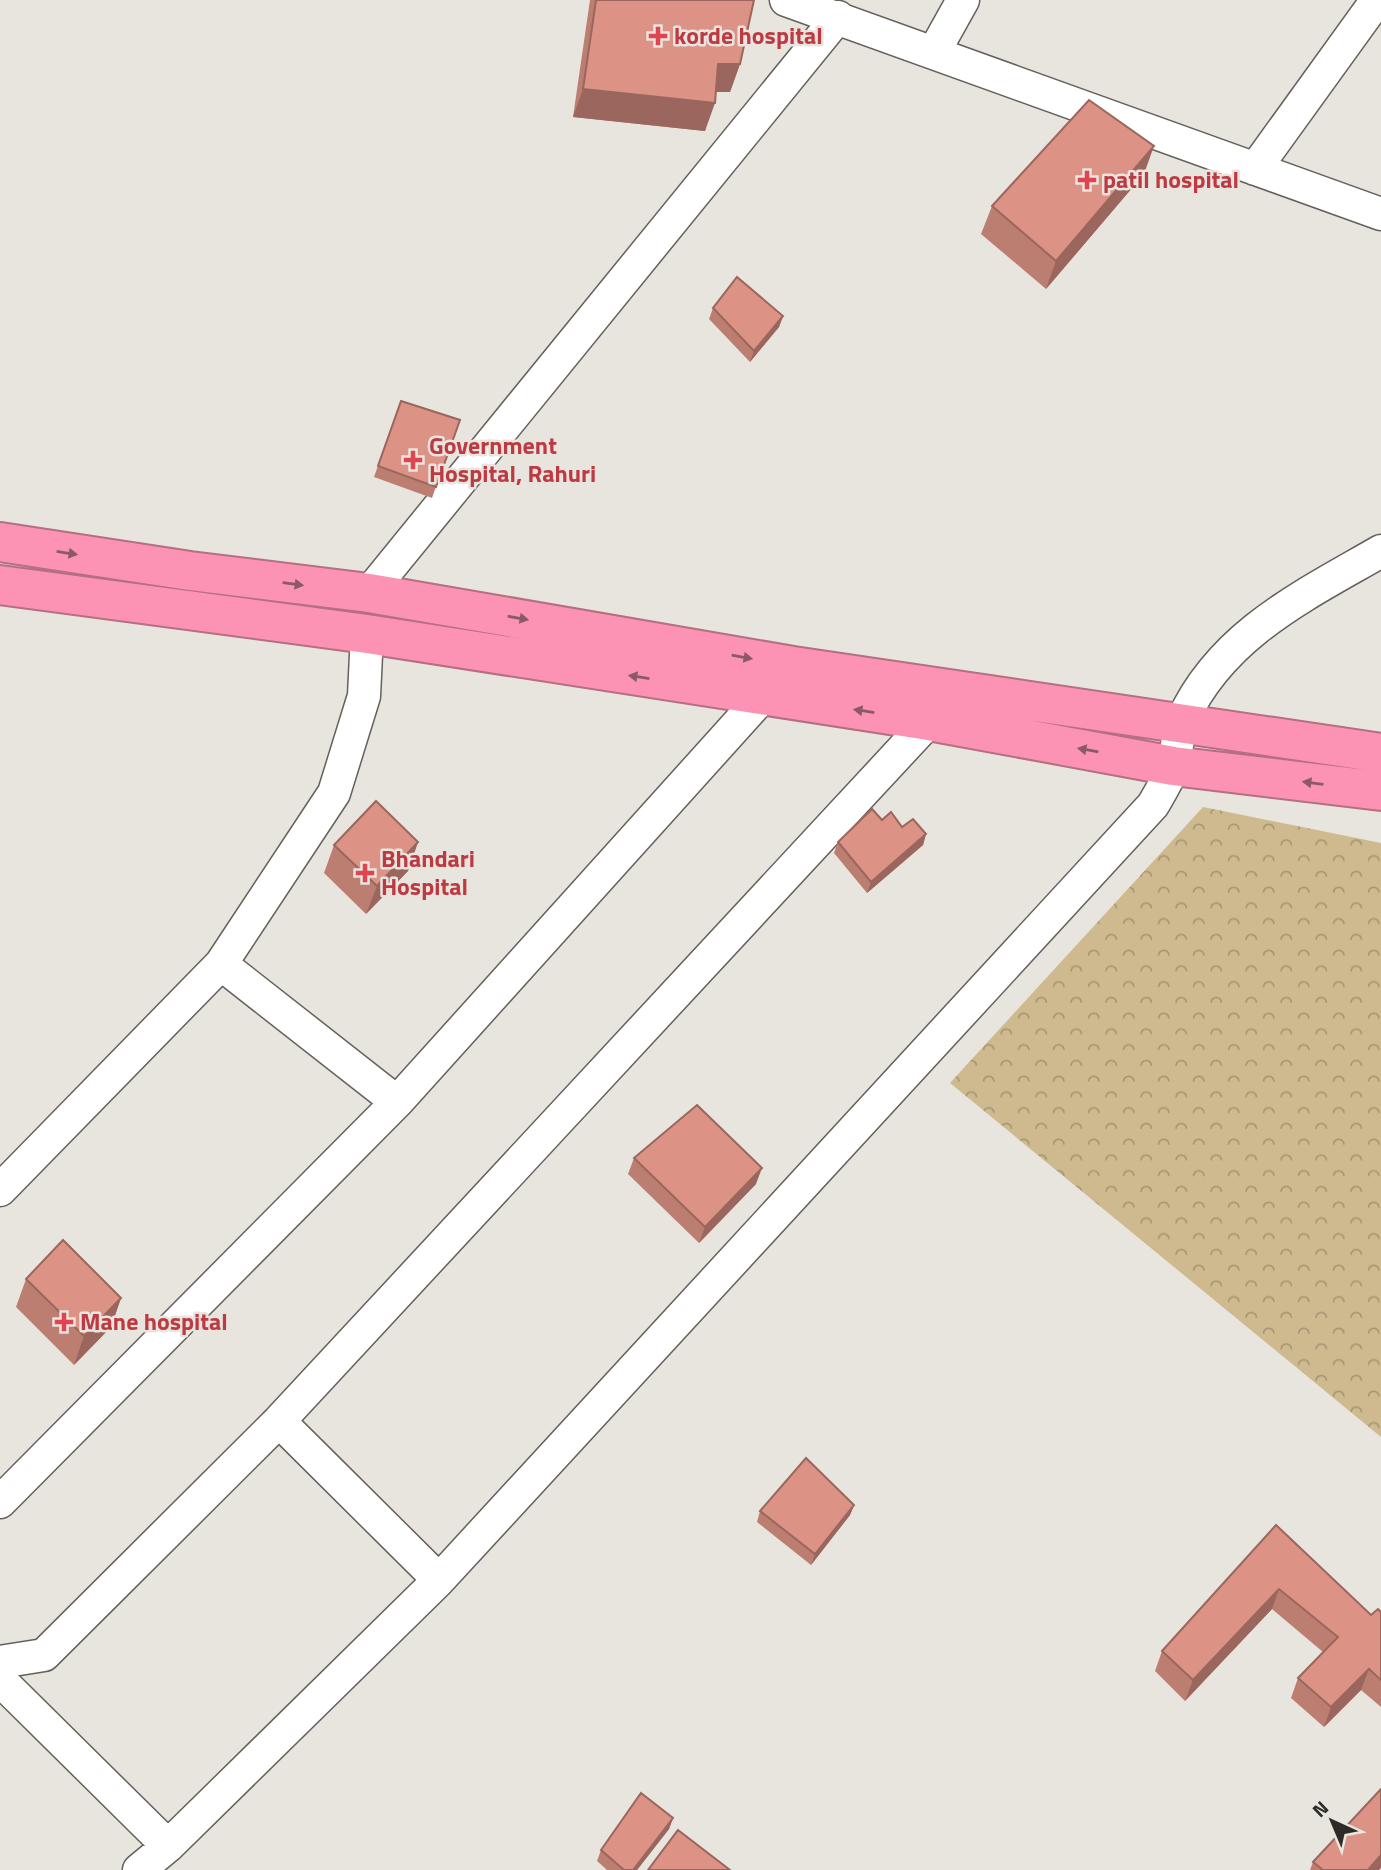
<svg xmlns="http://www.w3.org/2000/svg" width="1381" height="1870" font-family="'Titillium Web',sans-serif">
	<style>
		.park { fill: url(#park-crowns) }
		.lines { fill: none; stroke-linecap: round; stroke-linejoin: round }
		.minor-casing { stroke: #64615b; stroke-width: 35 }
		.highway-casing { stroke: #b46f83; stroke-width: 42 }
		.minor { stroke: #fff; stroke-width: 32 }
		.highway { stroke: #fd93b4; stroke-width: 38 }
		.wall { fill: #bd7e72 }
		.shaded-wall { fill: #9a665d }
		.building { fill: #dc9285; stroke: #9a665d; stroke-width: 2 }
		.oneway { fill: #8a5a67 }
		.health-dot { fill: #e0444e; stroke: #e8e5de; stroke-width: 2.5 }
		.labels { text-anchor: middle; stroke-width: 5; stroke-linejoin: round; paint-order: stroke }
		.health-label { font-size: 24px; font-weight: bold; fill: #be3a42; stroke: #e8e5de; text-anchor: start }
	</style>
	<defs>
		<pattern id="park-crowns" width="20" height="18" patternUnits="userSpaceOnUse" patternTransform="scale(1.75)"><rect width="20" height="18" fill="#ceba8e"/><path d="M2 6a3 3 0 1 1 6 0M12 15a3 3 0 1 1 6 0" fill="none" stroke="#a79774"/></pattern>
	</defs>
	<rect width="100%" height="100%" fill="#e8e5de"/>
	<!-- park -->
	<path class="park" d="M 1203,807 L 1381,843 L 1381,1437 L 950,1083 Z"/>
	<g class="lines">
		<defs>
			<path id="minor" d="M 786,0 L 1381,214
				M 934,52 L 963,0
				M 1255,169 L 1377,0
				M 369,593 L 838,17
				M 221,964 L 397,1102
				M 0,1190 L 221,964 L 334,793 L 364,696 L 367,634
				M 279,1421 L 439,1580
				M 0,1502 L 397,1102 L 763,696
				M 0,1662 L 44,1655 L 279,1421 L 929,721
				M 0,1680 L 168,1846
				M 139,1870 L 168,1846 L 439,1580 L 1153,805 C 1160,793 1168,780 1173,767 C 1178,752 1176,734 1183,719 C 1222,634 1305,595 1381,551"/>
			<path id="highway" d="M 0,542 L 190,571 L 369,593 L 793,666 L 1381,753
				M 0,585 L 367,634 L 929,721 L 1173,766 L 1381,791"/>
		</defs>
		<!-- minor casing -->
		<use href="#minor" class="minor-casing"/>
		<!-- highway casing -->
		<use href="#highway" class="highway-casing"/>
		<!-- minor -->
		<use href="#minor" class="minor"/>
		<!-- highway -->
		<use href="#highway" class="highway"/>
	</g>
	<!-- wall -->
	<path class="wall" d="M 590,0 L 754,0 L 740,64 L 730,92 L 716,92 L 705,131 L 573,117 Z
		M 1144,174 L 1046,289 L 981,234 L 992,206 Z
		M 713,308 L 783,316 L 779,327 L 750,362 L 709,319 Z
		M 401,401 L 460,420 L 432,498 L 374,477 Z
		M 882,820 L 926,834 L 923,845 L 867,893 L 834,853 L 838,842 Z
		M 418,842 L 408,871 L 366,914 L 324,873 L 334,845 Z
		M 634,1158 L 756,1184 L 699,1243 L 628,1174 Z
		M 26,1279 L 121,1298 L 111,1327 L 74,1365 L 16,1307 Z
		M 854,1505 L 850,1515 L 811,1565 L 757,1522 L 760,1511 Z
		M 1276,1525 L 1371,1615 L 1381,1612 L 1381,1707 L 1361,1690 L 1324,1727 L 1291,1698 L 1298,1678 L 1323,1652 L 1272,1609 L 1185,1701 L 1155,1671 L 1162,1651 Z
		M 673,1818 L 669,1829 L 637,1870 L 607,1870 L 597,1861 L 601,1850 Z
		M 1313,1862 L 1379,1870 L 1310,1870 Z"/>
	<!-- shaded-wall -->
	<path class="shaded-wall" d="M 718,64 L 740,64 L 730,92 L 707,92 Z
		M 583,89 L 715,103 L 705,131 L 573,117 Z
		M 1154,146 L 1144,174 L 1046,289 L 1056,261 Z
		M 783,316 L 779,327 L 750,362 L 754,351 Z
		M 926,834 L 923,845 L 867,893 L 871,882 Z
		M 418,842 L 408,871 L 366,914 L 377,886 Z
		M 762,1168 L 756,1184 L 699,1243 L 705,1227 Z
		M 121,1298 L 111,1327 L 74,1365 L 84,1336 Z
		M 854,1505 L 850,1515 L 811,1565 L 815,1554 Z
		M 1279,1589 L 1272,1609 L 1185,1701 L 1193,1680 Z
		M 1369,1669 L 1361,1690 L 1324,1727 L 1331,1707 Z
		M 673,1818 L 669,1829 L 637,1870 L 633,1870 Z
		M 1381,1855 L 1381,1868 L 1379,1870 L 1368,1870 Z"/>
	<!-- building -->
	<path class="building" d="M 596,0 L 754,0 L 740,64 L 718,64 L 715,103 L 583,89 Z
		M 1089,100 L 1154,146 L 1056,261 L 992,206 Z
		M 737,277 L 783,316 L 754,351 L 713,308 Z
		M 401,401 L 460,420 L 436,487 L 378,466 Z
		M 376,801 L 418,842 L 377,886 L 334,845 Z
		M 872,809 L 882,820 L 891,812 L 902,827 L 913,819 L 926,834 L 871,882 L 838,842 Z
		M 697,1105 L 762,1168 L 705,1227 L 634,1158 Z
		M 63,1240 L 121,1298 L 84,1336 L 26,1279 Z
		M 806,1458 L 854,1505 L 815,1554 L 760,1511 Z
		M 1276,1525 L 1371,1615 L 1378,1609 L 1381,1612 L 1381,1680 L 1369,1669 L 1331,1707 L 1298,1678 L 1338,1637 L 1279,1589 L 1193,1680 L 1162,1651 Z
		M 1381,1789 L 1381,1855 L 1368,1870 L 1323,1870 L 1313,1862 Z
		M 641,1793 L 673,1818 L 633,1870 L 624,1870 L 601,1850 Z
		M 678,1830 L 730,1870 L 648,1870 Z"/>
	<!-- one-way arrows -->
	<defs><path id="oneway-solid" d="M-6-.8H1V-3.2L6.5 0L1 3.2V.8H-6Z" transform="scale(1.75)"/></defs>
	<g class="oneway">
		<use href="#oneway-solid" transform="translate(67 553) rotate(9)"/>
		<use href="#oneway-solid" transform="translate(293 584) rotate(7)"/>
		<use href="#oneway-solid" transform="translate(518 618) rotate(10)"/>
		<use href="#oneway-solid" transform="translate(742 657) rotate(10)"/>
		<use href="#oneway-solid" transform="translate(639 677) rotate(-171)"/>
		<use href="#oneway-solid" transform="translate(864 711) rotate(-171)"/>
		<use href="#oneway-solid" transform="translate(1088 750) rotate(-170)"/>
		<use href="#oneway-solid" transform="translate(1313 783) rotate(-173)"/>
	</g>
	<!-- markers -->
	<g class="health-dot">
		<path d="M654.5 25.5h7v7h7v7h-7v7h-7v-7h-7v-7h7z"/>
		<path d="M1083.5 169.5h7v7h7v7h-7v7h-7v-7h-7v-7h7z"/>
		<path d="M409.5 449.5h7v7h7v7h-7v7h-7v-7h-7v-7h7z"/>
		<path d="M361.5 862.5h7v7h7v7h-7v7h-7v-7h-7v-7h7z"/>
		<path d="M60.5 1311.5h7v7h7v7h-7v7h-7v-7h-7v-7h7z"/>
	</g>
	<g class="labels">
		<!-- health labels -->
		<g class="health-label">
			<text x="674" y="44">korde hospital</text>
			<text x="1103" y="188">patil hospital</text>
			<text x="429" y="454">Government<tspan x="429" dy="28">Hospital, Rahuri</tspan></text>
			<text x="381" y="867">Bhandari<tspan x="381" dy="28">Hospital</tspan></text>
			<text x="80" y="1330">Mane hospital</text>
		</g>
	</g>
	<!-- north arrow -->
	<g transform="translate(1332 1821) rotate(316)" stroke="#e8e5de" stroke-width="5" paint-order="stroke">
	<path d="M0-5L12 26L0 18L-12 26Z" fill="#2c2b28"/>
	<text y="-10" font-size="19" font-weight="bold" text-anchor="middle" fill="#2c2b28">N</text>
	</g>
</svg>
